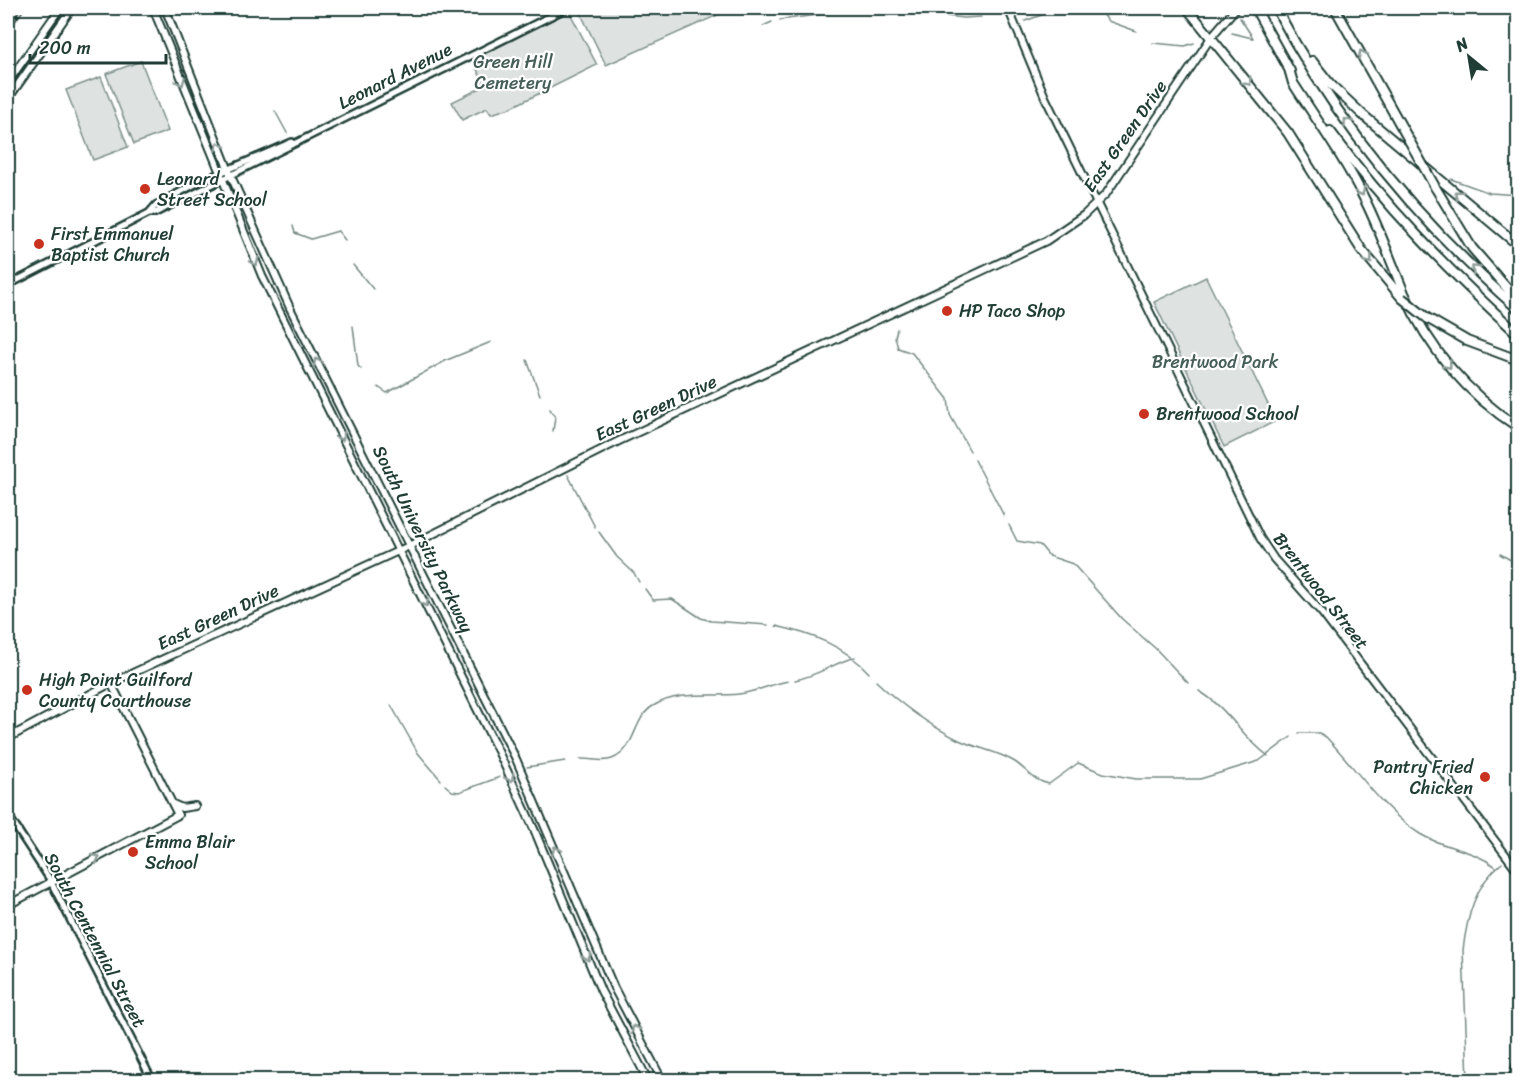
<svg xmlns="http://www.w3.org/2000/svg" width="1526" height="1088" font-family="Sriracha,sans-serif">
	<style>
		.green { fill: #dee3e2; stroke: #7e908b; stroke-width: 1.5 }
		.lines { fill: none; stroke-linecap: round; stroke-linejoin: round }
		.stream { stroke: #758883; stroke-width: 1.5 }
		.tertiary-casing { stroke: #1f3d34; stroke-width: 10 }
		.secondary-casing { stroke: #1f3d34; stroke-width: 10 }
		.motorway-casing { stroke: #1f3d34; stroke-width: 12 }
		.tertiary { stroke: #fff; stroke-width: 5 }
		.secondary { stroke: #fff; stroke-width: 6 }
		.motorway { stroke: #fff; stroke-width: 8 }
		.rail-casing { stroke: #1f3d34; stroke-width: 4 }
		.rail { stroke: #fff; stroke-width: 1.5; stroke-dasharray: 4.5; stroke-linecap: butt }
		.motorway-bridge-casing { stroke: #1f3d34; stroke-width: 12; stroke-linecap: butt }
		.motorway-bridge { stroke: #fff; stroke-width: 8 }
		.oneway { stroke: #8f9e9a }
		.poi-dot { fill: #c8321e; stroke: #fff; stroke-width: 2 }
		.labels { text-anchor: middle; stroke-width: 4.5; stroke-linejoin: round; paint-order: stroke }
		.park-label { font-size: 18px; fill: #455e57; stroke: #fff }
		.street-label { font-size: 18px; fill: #1f3d34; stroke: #fff }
		.poi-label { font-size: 18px; fill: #1f3d34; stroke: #fff; text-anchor: start }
	</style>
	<rect width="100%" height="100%" fill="#fff"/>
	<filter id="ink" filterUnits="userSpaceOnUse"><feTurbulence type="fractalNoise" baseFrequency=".0167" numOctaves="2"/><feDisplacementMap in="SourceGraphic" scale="12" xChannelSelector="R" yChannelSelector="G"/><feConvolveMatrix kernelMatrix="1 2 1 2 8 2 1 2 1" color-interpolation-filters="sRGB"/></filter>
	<g filter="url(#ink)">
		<!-- green -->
		<path class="green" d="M 578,8 L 728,8 L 729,10 L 606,65 Z
			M 569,11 L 597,65 L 510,108 L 491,114 L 487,108 L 462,120 L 452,102 L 485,86 L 472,59 Z
			M 141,61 L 168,131 L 134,144 L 106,74 Z
			M 101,77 L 128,147 L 93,160 L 66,90 Z
			M 1206,277 L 1276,421 L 1224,447 L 1154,302 Z"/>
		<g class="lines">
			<!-- stream -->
			<path class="stream" d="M 1099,8 L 1108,21 L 1136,31
				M 854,10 L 887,14 L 921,13
				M 929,14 L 963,18 L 981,17
				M 1240,18 L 1253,38
				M 780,20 L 846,11
				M 1025,21 L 1061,8
				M 763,26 L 772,22
				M 1232,33 L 1252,38
				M 1153,43 L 1185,46 L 1194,43
				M 275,111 L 287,133
				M 1451,179 L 1490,193 L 1518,195
				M 293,226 L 295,233 L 311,239 L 338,231 L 345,240
				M 353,265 L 373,289
				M 353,326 L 358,366 L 361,369
				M 897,329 L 895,337 L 898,348 L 912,353 L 948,399 L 950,415 L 970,451
				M 527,360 L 540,395
				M 378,387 L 387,393 L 447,360 L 491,342
				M 550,409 L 555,417 L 553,431
				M 975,460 L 1004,516
				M 568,475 L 595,527
				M 1009,525 L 1017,541 L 1040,545 L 1049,556 L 1073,564 L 1122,619 L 1156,649 L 1188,683
				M 599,532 L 617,557 L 634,573 L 639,582
				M 1500,554 L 1518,564
				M 645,589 L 653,600 L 672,599 L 701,618 L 711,621 L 768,625
				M 776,626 C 812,634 845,646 869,673
				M 795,680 C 817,676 834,663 855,657
				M 876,681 C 900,704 929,725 959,740 C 976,748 998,751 1015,762 C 1027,770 1033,781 1049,784 L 1078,763 L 1103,773 L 1136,779 L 1200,779 L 1259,761 L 1291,737
				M 1199,691 C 1228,708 1241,736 1268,756
				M 391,705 L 418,753 L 441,780
				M 1299,733 L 1319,733 L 1326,737 C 1357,769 1382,810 1420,834 C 1445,849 1471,848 1496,867
				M 580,759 C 590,758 602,763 612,759 C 637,749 632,719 653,706 C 679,690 711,697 739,694 C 756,692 771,684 788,681
				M 527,767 L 565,761
				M 445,785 L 452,791 L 459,792 L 500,777
				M 1468,1080 L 1463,950 C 1467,917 1475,884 1502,863"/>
			<defs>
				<path id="tertiary" d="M 149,213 L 156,205 L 199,182 L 292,142
					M 8,285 L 149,213 L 155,213 L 567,8
					M 8,815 L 49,878 L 152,1080"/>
				<path id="secondary" d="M 153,8 L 262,276 L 498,751 L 534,829 L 601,991 L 648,1080
					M 165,8 L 231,176 L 290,308 L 516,759 L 614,988 L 662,1080
					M 1008,8 L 1045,97 L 1260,538 L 1274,559 L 1322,613 L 1518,871
					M 8,82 L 60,8
					M 8,99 L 72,8
					M 8,738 L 111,683 L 409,546 L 619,441 L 1046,241 L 1084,215 L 1106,194 L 1212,36 L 1236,8
					M 173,804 L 182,808 L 195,806
					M 8,905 L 178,815 L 111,683"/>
				<path id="motorway" d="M 1187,8 L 1288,133 L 1361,249 L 1402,298
					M 1255,8 L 1290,71
					M 1276,8 C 1336,123 1421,224 1518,309
					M 1335,8 L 1410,142
					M 1312,61 L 1330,84 L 1363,115 L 1518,245
					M 1289,69 L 1293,83 C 1318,122 1345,159 1365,200 C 1380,230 1391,262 1404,293 C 1428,348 1468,395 1518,427
					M 1330,131 C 1386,207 1449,271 1518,334
					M 1435,187 L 1472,248 L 1518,301
					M 1427,318 L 1467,341 L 1518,360
					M 1512,1080 L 1518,1064"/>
			</defs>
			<!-- tertiary casing -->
			<use href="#tertiary" class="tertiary-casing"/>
			<!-- secondary casing -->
			<use href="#secondary" class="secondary-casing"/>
			<!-- motorway casing -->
			<use href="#motorway" class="motorway-casing"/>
			<!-- tertiary -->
			<use href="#tertiary" class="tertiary"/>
			<!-- secondary -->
			<use href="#secondary" class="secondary"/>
			<!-- motorway -->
			<use href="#motorway" class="motorway"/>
			<defs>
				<path id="rail" d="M 8,29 L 23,8"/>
			</defs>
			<!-- rail casing -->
			<use href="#rail" class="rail-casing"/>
			<!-- rail -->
			<use href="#rail" class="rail"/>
			<defs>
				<path id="motorway-bridge" d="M 1410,142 L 1435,187
					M 1402,298 L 1427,318"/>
			</defs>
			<!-- motorway-bridge casing -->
			<use href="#motorway-bridge" class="motorway-bridge-casing"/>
			<!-- motorway-bridge -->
			<use href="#motorway-bridge" class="motorway-bridge"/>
		</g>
		<!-- one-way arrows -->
		<defs><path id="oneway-chevron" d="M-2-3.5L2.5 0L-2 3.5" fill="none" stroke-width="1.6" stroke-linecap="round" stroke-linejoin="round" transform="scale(1.5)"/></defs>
		<g class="oneway">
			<use href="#oneway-chevron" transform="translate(1362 54) rotate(-117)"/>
			<use href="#oneway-chevron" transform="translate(181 82) rotate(67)"/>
			<use href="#oneway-chevron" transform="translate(1248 82) rotate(52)"/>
			<use href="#oneway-chevron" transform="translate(1347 122) rotate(-125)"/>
			<use href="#oneway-chevron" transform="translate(219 146) rotate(-112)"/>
			<use href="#oneway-chevron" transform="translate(1361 192) rotate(63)"/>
			<use href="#oneway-chevron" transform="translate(1458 194) rotate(-140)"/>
			<use href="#oneway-chevron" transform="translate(1369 260) rotate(53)"/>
			<use href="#oneway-chevron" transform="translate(255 262) rotate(66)"/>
			<use href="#oneway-chevron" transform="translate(1475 269) rotate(-136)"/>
			<use href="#oneway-chevron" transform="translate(317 362) rotate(-117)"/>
			<use href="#oneway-chevron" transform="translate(1448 365) rotate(51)"/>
			<use href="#oneway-chevron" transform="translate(341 437) rotate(63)"/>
			<use href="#oneway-chevron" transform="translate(425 603) rotate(63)"/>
			<use href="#oneway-chevron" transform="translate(510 778) rotate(65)"/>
			<use href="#oneway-chevron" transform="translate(556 850) rotate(-113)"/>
			<use href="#oneway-chevron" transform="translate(96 858) rotate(-28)"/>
			<use href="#oneway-chevron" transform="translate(587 957) rotate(67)"/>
			<use href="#oneway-chevron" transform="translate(635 1029) rotate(-117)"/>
		</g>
	</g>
	<!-- markers -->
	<g class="poi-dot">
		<circle cx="145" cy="189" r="6"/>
		<circle cx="39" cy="244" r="6"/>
		<circle cx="947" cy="311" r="6"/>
		<circle cx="1144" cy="414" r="6"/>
		<circle cx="27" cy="690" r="6"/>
		<circle cx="1485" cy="777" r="6"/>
		<circle cx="133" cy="852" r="6"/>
	</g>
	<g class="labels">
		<!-- park labels -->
		<g class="park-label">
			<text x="513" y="68">Green Hill<tspan x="513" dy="21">Cemetery</tspan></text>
			<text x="1215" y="368">Brentwood Park</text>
		</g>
		<!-- street labels -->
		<g class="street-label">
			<text transform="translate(395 76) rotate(-27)" y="6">Leonard Avenue</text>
			<text transform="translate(1125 136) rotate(-55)" y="6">East Green Drive</text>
			<text transform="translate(656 408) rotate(-25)" y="6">East Green Drive</text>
			<text transform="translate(423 539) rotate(64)" y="6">South University Parkway</text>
			<text transform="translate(1321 591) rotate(52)" y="6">Brentwood Street</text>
			<text transform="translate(218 617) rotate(-25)" y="6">East Green Drive</text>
			<text transform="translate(95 940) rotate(62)" y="6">South Centennial Street</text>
		</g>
		<!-- poi labels -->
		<g class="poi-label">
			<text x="157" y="185">Leonard<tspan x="157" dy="21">Street School</tspan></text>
			<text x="51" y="240">First Emmanuel<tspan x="51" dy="21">Baptist Church</tspan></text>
			<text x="959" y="317">HP Taco Shop</text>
			<text x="1156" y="420">Brentwood School</text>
			<text x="39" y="686">High Point Guilford<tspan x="39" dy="21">County Courthouse</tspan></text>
			<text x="1473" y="773" text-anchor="end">Pantry Fried<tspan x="1473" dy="21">Chicken</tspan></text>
			<text x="145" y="848">Emma Blair<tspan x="145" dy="21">School</tspan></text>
		</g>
	</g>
	<!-- margin -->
	<rect width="1526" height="1088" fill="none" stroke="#fff" stroke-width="30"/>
	<rect x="15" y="15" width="1496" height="1058" fill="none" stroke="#1f3d34" stroke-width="2" filter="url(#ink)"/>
	<!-- north arrow -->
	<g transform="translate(1469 57) rotate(330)" stroke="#ffffff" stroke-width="4.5" paint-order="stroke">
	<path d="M0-4.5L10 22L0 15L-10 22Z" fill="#1f3d34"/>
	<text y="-9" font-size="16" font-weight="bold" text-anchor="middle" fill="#1f3d34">N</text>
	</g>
	<!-- scale -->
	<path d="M30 54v9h136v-9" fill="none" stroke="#1f3d34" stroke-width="3"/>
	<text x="39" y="54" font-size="18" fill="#1f3d34" stroke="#ffffff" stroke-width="4.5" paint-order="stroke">200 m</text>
</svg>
